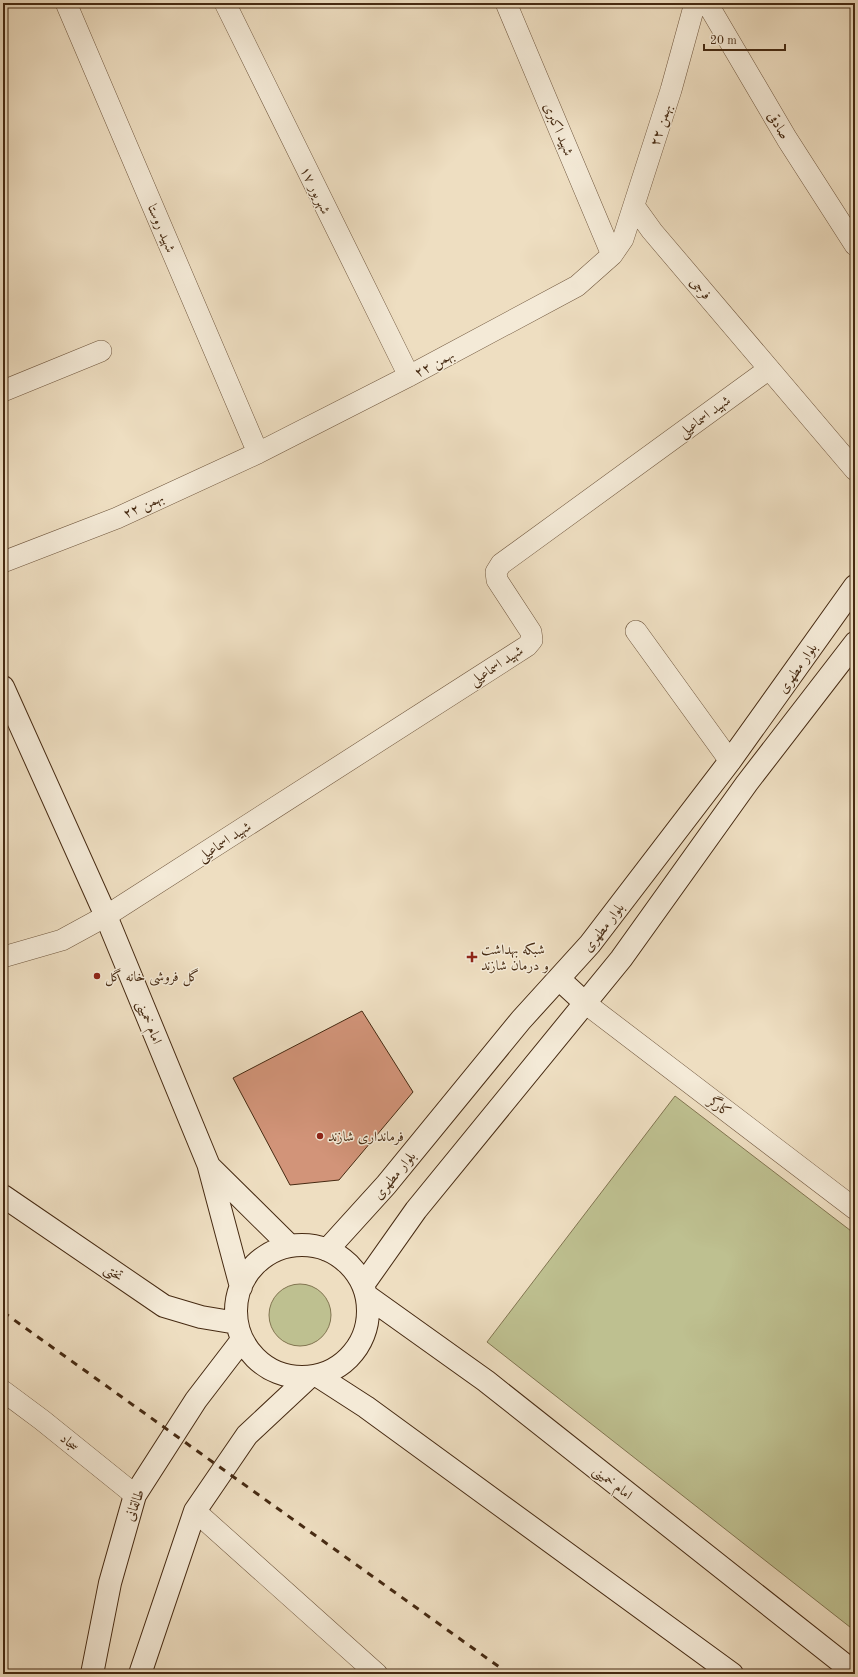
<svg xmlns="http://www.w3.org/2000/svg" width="858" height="1677" font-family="'Old Standard TT',Amiri,serif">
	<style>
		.green { fill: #bec090; stroke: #827551 }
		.building { fill: #d29479; stroke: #462a12 }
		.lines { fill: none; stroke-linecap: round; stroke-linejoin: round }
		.street-casing { stroke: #70573e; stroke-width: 22 }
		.secondary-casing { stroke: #462a12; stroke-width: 24 }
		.street { stroke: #f4ead7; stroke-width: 21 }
		.secondary { stroke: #f4ead7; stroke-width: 22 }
		.rail { stroke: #462a12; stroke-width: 3; stroke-dasharray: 7 7; stroke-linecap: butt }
		.poi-dot { fill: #8f2418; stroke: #f4ead7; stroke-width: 1.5 }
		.labels { text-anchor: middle; stroke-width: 3; stroke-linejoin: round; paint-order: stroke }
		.street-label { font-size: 14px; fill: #462a12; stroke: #f4ead7 }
		.poi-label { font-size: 14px; fill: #462a12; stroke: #f4ead7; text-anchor: start }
	</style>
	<rect width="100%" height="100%" fill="#eedec1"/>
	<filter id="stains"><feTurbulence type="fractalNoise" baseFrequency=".005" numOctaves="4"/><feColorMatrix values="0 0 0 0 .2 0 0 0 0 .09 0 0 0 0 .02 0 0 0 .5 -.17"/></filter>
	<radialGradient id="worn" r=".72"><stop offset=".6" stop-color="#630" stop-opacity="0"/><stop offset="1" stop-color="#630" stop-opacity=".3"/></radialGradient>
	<!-- green -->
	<path class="green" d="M 675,1096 L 855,1234 L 855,1631 L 487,1342 Z
		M269 1315a31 31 0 1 1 62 0a31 31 0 1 1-62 0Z"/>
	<!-- building -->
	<path class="building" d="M 362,1011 L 413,1092 L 339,1180 L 290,1185 L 233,1078 Z"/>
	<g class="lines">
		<defs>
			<path id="street" d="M 66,3 L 258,453
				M 225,3 L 409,376
				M 506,3 L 612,255
				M 707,3 L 787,139 L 855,245
				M 634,206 L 652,231 L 855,470
				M 3,391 L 101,351
				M 3,562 L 117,518 L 258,453 L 409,376 L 577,286 L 612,255 L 623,239 L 671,90 L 695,3
				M 636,631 L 730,761
				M 3,957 L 62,940 L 106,916 L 527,646 L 532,640 L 531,632 L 497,580 L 496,572 L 501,564 L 769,369
				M 585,1003 L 855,1209
				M 3,1391 L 42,1420 L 135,1495
				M 195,1511 L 377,1674"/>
			<path id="secondary" d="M 3,687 L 106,916 L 209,1166 L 290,1246
				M 559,979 L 585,1003
				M 209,1167 L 241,1287
				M 3,1196 L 164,1306 L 201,1317 L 237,1323
				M236 1311a66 66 0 1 1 132 0a66 66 0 1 1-132 0Z
				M 327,1250 L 386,1185 L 521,1020 L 590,944 L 730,761 L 855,586
				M 363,1285 L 416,1210 L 621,959 L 747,783 L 855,643
				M 367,1296 L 486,1381 L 855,1673
				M 318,1376 L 366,1407 L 732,1674
				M 92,1674 L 110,1583 L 135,1495 L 196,1400 L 242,1340
				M 140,1674 L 195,1511 L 247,1435 L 308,1378"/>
		</defs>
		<!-- street casing -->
		<use href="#street" class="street-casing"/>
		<!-- secondary casing -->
		<use href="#secondary" class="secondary-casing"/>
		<!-- street -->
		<use href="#street" class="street"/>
		<!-- secondary -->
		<use href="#secondary" class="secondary"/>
		<!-- rail -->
		<path class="rail" d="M 3,1312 L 509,1674"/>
	</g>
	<!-- markers -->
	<g class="poi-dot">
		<path d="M470 951h4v4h4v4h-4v4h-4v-4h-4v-4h4z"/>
		<circle cx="97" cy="976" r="4"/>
		<circle cx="320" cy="1136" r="4"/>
	</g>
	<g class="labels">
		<!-- street labels -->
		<g class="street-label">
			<text transform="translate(660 125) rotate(-72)" y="5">۲۲ بهمن</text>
			<text transform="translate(779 125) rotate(59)" y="5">صادقی</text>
			<text transform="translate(559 129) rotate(67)" y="5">شهید اکبری</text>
			<text transform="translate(316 190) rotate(64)" y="5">۱۷ شهریور</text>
			<text transform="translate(162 228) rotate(67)" y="5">شهید روستا</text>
			<text transform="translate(701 288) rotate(49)" y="5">فرجی</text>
			<text transform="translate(434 363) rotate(-28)" y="5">۲۲ بهمن</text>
			<text transform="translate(704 416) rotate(-36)" y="5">شهید اسماعیلی</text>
			<text transform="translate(143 505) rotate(-25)" y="5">۲۲ بهمن</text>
			<text transform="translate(496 665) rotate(-33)" y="5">شهید اسماعیلی</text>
			<text transform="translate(797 668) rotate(-55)" y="5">بلوار مطهری</text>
			<text transform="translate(224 841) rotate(-33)" y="5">شهید اسماعیلی</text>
			<text transform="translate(603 927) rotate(-52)" y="5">بلوار مطهری</text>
			<text transform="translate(150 1022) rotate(68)" y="5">امام خمینی</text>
			<text transform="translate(720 1106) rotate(37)" y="5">کارگر</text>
			<text transform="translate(394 1175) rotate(-50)" y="5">بلوار مطهری</text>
			<text transform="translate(114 1272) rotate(34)" y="5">تختی</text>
			<text transform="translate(70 1442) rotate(39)" y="5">سجاد</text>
			<text transform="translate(613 1482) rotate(38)" y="5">امام خمینی</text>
			<text transform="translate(134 1505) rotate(-69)" y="5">طالقانی</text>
		</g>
		<!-- poi labels -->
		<g class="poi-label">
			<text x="481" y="954">شبکه بهداشت<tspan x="481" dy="16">و درمان شازند</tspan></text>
			<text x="105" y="981">گل فروشی خانه گل</text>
			<text x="328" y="1141">فرمانداری شازند</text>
		</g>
	</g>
	<!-- margin -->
	<rect width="858" height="1677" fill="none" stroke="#eedec1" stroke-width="16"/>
	<rect x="4" y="4" width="850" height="1669" fill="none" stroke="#462a12" stroke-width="2"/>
	<rect x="8" y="8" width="842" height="1661" fill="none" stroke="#462a12"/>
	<!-- scale -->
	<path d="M704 44v6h81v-6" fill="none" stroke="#462a12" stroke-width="2"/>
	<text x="710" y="44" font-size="12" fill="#462a12" stroke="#f4ead7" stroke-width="3" paint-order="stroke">20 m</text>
	<rect width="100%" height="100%" filter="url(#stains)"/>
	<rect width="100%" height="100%" fill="url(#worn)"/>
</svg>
